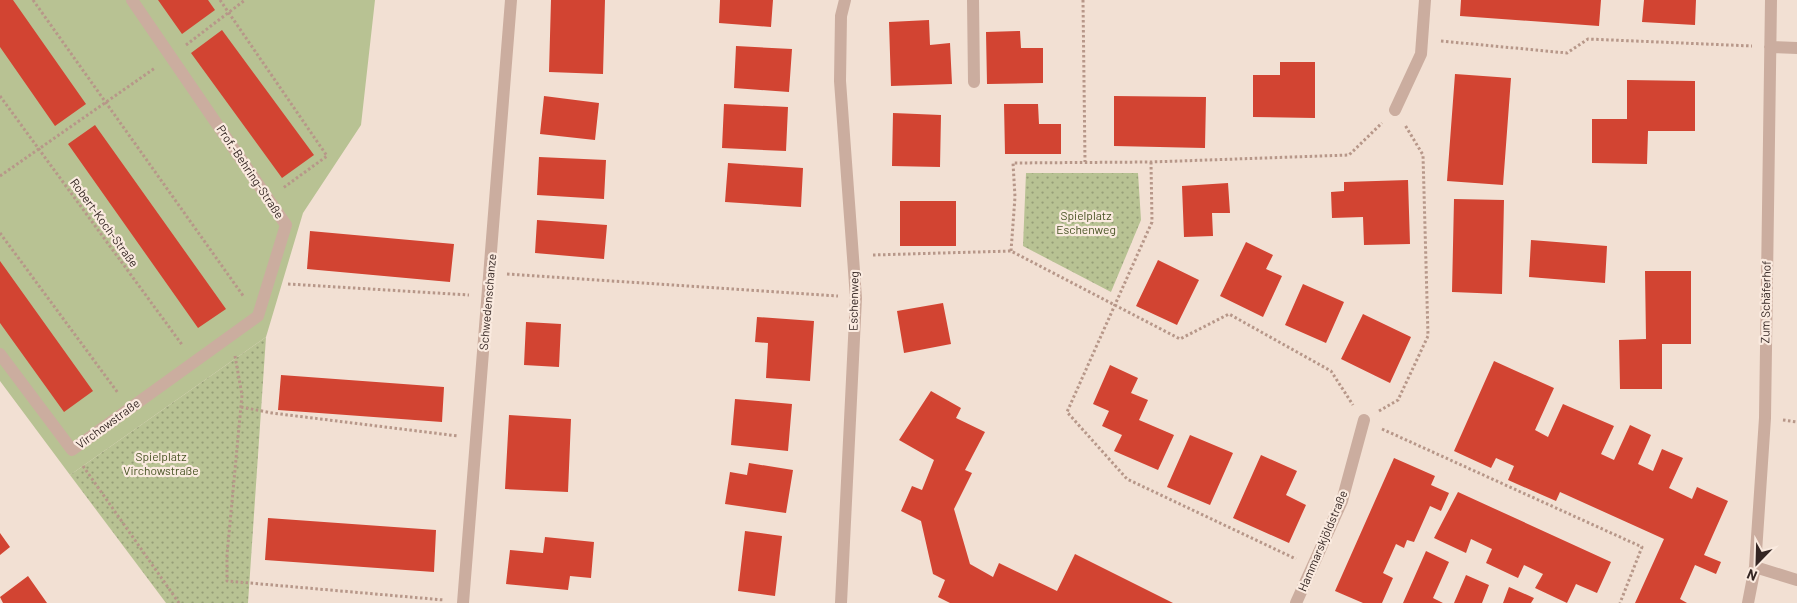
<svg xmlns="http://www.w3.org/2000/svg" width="1797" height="603" font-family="Barlow,sans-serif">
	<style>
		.green { fill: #b8c293 }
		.park { fill: url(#park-dots) }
		.building { fill: #d24432 }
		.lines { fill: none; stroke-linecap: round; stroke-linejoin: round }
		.path { stroke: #b79789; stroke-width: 3; stroke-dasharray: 2.5 2.5; stroke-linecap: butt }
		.minor { stroke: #cbad9f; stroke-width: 12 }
		.labels { text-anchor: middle; stroke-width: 4.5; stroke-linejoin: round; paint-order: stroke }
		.street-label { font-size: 12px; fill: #342623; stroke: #faeadf }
		.park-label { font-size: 12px; fill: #495425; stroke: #faeadf }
	</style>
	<defs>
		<pattern id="park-dots" width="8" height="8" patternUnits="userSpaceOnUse" patternTransform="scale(1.25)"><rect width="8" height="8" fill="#b8c293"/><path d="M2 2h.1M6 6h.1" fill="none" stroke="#969d78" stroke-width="1.8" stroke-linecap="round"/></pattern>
	</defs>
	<rect width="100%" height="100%" fill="#f2e0d3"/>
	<!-- green -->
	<path class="green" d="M 0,0 L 375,0 L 361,125 L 303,213 L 266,337 L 70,475 L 0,381 Z"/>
	<!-- park -->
	<path class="park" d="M 1026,173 L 1138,173 L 1141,220 L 1111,292 L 1023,246 Z
		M 266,337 L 248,603 L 166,603 L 70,475 Z"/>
	<!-- building -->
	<path class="building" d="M 0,0 L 13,0 L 86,104 L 55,126 L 0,47 Z
		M 158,0 L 208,0 L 215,10 L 182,34 Z
		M 551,0 L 605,0 L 603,74 L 549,72 Z
		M 720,0 L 773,0 L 771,27 L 719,23 Z
		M 1461,0 L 1601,0 L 1599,26 L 1460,16 Z
		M 1644,0 L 1696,0 L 1695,25 L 1642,22 Z
		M 929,20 L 930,45 L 950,43 L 952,84 L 891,86 L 889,22 Z
		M 222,30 L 314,155 L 282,178 L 191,53 Z
		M 1020,31 L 1021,48 L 1043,48 L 1043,83 L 987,84 L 986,32 Z
		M 736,46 L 792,49 L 789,92 L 734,88 Z
		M 1280,62 L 1315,62 L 1315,118 L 1253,117 L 1253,75 L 1280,75 Z
		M 1455,74 L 1511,78 L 1503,185 L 1447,181 Z
		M 1627,80 L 1695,81 L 1695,131 L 1648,131 L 1647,164 L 1592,163 L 1592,119 L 1627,119 Z
		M 544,96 L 599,103 L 595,140 L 540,134 Z
		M 1114,96 L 1206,97 L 1205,148 L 1114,146 Z
		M 724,104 L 788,107 L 786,151 L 722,148 Z
		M 1004,104 L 1038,104 L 1039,124 L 1061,124 L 1061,154 L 1005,154 Z
		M 893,113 L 941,115 L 940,167 L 892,166 Z
		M 95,125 L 226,309 L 198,328 L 68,144 Z
		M 539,157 L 606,160 L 604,199 L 537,195 Z
		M 728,163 L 803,168 L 801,207 L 725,202 Z
		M 1408,180 L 1410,244 L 1364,245 L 1363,217 L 1332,218 L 1331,192 L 1344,191 L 1344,182 Z
		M 1228,183 L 1230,213 L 1212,213 L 1213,236 L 1184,237 L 1182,186 Z
		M 1454,199 L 1504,200 L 1502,294 L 1452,292 Z
		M 900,201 L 956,201 L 956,246 L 900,246 Z
		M 537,220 L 607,225 L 604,259 L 535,253 Z
		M 310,231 L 454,244 L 450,282 L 307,269 Z
		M 1531,240 L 1607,246 L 1605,283 L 1529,277 Z
		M 1246,242 L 1273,255 L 1266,269 L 1282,276 L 1263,317 L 1220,296 Z
		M 1158,260 L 1199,280 L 1177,325 L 1136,306 Z
		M 0,261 L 93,391 L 64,412 L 0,323 Z
		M 1645,271 L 1691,271 L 1691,344 L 1662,344 L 1662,389 L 1620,389 L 1619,340 L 1646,339 Z
		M 1303,284 L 1344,302 L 1326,343 L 1285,325 Z
		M 943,303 L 951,344 L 904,353 L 897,311 Z
		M 1363,314 L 1411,337 L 1390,383 L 1341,359 Z
		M 757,317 L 814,321 L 810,381 L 766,378 L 768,343 L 755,342 Z
		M 526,322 L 561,324 L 559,367 L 524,365 Z
		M 1494,361 L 1554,388 L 1535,430 L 1548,437 L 1563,404 L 1614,426 L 1601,454 L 1614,460 L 1630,425 L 1651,435 L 1638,464 L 1653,471 L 1662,449 L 1683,458 L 1669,488 L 1692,499 L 1697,487 L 1728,501 L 1704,555 L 1721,562 L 1716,574 L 1695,565 L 1680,599 L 1687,603 L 1635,603 L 1664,539 L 1560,492 L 1556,501 L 1508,480 L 1514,466 L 1496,458 L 1491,468 L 1454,451 Z
		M 1110,365 L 1138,378 L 1131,393 L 1148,400 L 1139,420 L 1174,435 L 1158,470 L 1114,451 L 1122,435 L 1102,426 L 1109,411 L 1093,404 Z
		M 281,375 L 444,387 L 442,422 L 278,410 Z
		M 931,391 L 961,408 L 956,418 L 985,432 L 965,470 L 972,473 L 954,509 L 970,564 L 993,577 L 999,563 L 1057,591 L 1075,554 L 1173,603 L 950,603 L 938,597 L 945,580 L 933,574 L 921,521 L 901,511 L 912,486 L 922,490 L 934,460 L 899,440 Z
		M 735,399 L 792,404 L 788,451 L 731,445 Z
		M 509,415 L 571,419 L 568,492 L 505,489 Z
		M 1190,435 L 1233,453 L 1210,505 L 1167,487 Z
		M 1261,455 L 1297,471 L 1286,495 L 1306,505 L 1289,543 L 1233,518 Z
		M 1394,458 L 1435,476 L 1431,485 L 1449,493 L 1441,511 L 1430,506 L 1414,542 L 1407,540 L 1404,548 L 1396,544 L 1383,573 L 1393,578 L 1382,603 L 1363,603 L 1335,591 Z
		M 749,463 L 793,470 L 786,513 L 725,504 L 730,472 L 747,475 Z
		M 1458,492 L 1611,562 L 1597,593 L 1576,584 L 1567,603 L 1535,588 L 1543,574 L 1524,565 L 1518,578 L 1486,563 L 1492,549 L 1471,539 L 1466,553 L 1434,538 Z
		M 268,518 L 436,530 L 434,572 L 265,560 Z
		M 745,531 L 782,536 L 775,596 L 738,591 Z
		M 0,533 L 10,547 L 0,555 Z
		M 545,537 L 594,542 L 591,578 L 570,576 L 568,590 L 506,584 L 510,550 L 543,553 Z
		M 1426,551 L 1449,562 L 1433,598 L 1443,603 L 1403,603 Z
		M 1466,575 L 1489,585 L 1482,603 L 1454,603 Z
		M 28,576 L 47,603 L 3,603 L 0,597 Z
		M 1509,587 L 1534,598 L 1531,603 L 1503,603 Z"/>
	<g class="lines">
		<!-- path -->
		<path class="path" d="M 33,0 L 244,297
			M 220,0 L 327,156 L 283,188
			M 1083,0 L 1085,162
			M 1441,41 L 1567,53 L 1588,39 L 1752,46
			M 186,45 L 245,0
			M 0,96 L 183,346
			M 1151,162 L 1152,222 L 1067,412 L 1127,479 L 1296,559
			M 0,176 L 155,68
			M 0,233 L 118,393
			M 1011,251 L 1015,197 L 1013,163 L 1151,162 L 1349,155 L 1382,123
			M 873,255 L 1011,251 L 1180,339 L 1229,314 L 1331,371 L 1353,405
			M 507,274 L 838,296
			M 288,284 L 469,295
			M 235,356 L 242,395 L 227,555 L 227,581 L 444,600
			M 241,407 L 272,413 L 458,436
			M 1379,411 L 1398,400 L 1428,336 L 1423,155 L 1405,125
			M 1783,420 L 1797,422
			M 1382,429 L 1642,547 L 1620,603
			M 83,466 L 179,603"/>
		<!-- minor -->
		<path class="minor" d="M 973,0 L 974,82
			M 1770,47 L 1797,48
			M 1395,110 L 1421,54 L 1425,0
			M 0,354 L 72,450 L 258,316 L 286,225 L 132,0
			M 1755,567 L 1797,580
			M 463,603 L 511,0
			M 841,603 L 856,298 L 840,81 L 841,16 L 845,0
			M 1296,603 L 1342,501 L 1364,420
			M 1748,603 L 1755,567 L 1765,418 L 1771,0"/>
	</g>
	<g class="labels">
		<!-- street labels -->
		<g class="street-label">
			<text transform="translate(250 172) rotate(56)" y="4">Prof.-Behring-Straße</text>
			<text transform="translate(104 223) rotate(54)" y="4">Robert-Koch-Straße</text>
			<text transform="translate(854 301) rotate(-89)" y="4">Eschenweg</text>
			<text transform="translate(488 302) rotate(-85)" y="4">Schwedenschanze</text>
			<text transform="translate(1766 302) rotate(-89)" y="4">Zum Schäferhof</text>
			<text transform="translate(108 424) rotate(-36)" y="4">Virchowstraße</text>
			<text transform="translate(1323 541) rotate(-67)" y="4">Hammarskjöldstraße</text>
		</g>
		<!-- park labels -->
		<g class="park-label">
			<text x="1086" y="220">Spielplatz<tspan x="1086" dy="14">Eschenweg</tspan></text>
			<text x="161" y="461">Spielplatz<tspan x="161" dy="14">Virchowstraße</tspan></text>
		</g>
	</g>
	<!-- north arrow -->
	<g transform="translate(1757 563) rotate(203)" stroke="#faeadf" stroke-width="4" paint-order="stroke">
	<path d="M0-4L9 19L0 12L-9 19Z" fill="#342623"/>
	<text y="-8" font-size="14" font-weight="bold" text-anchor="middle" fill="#342623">N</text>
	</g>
</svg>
